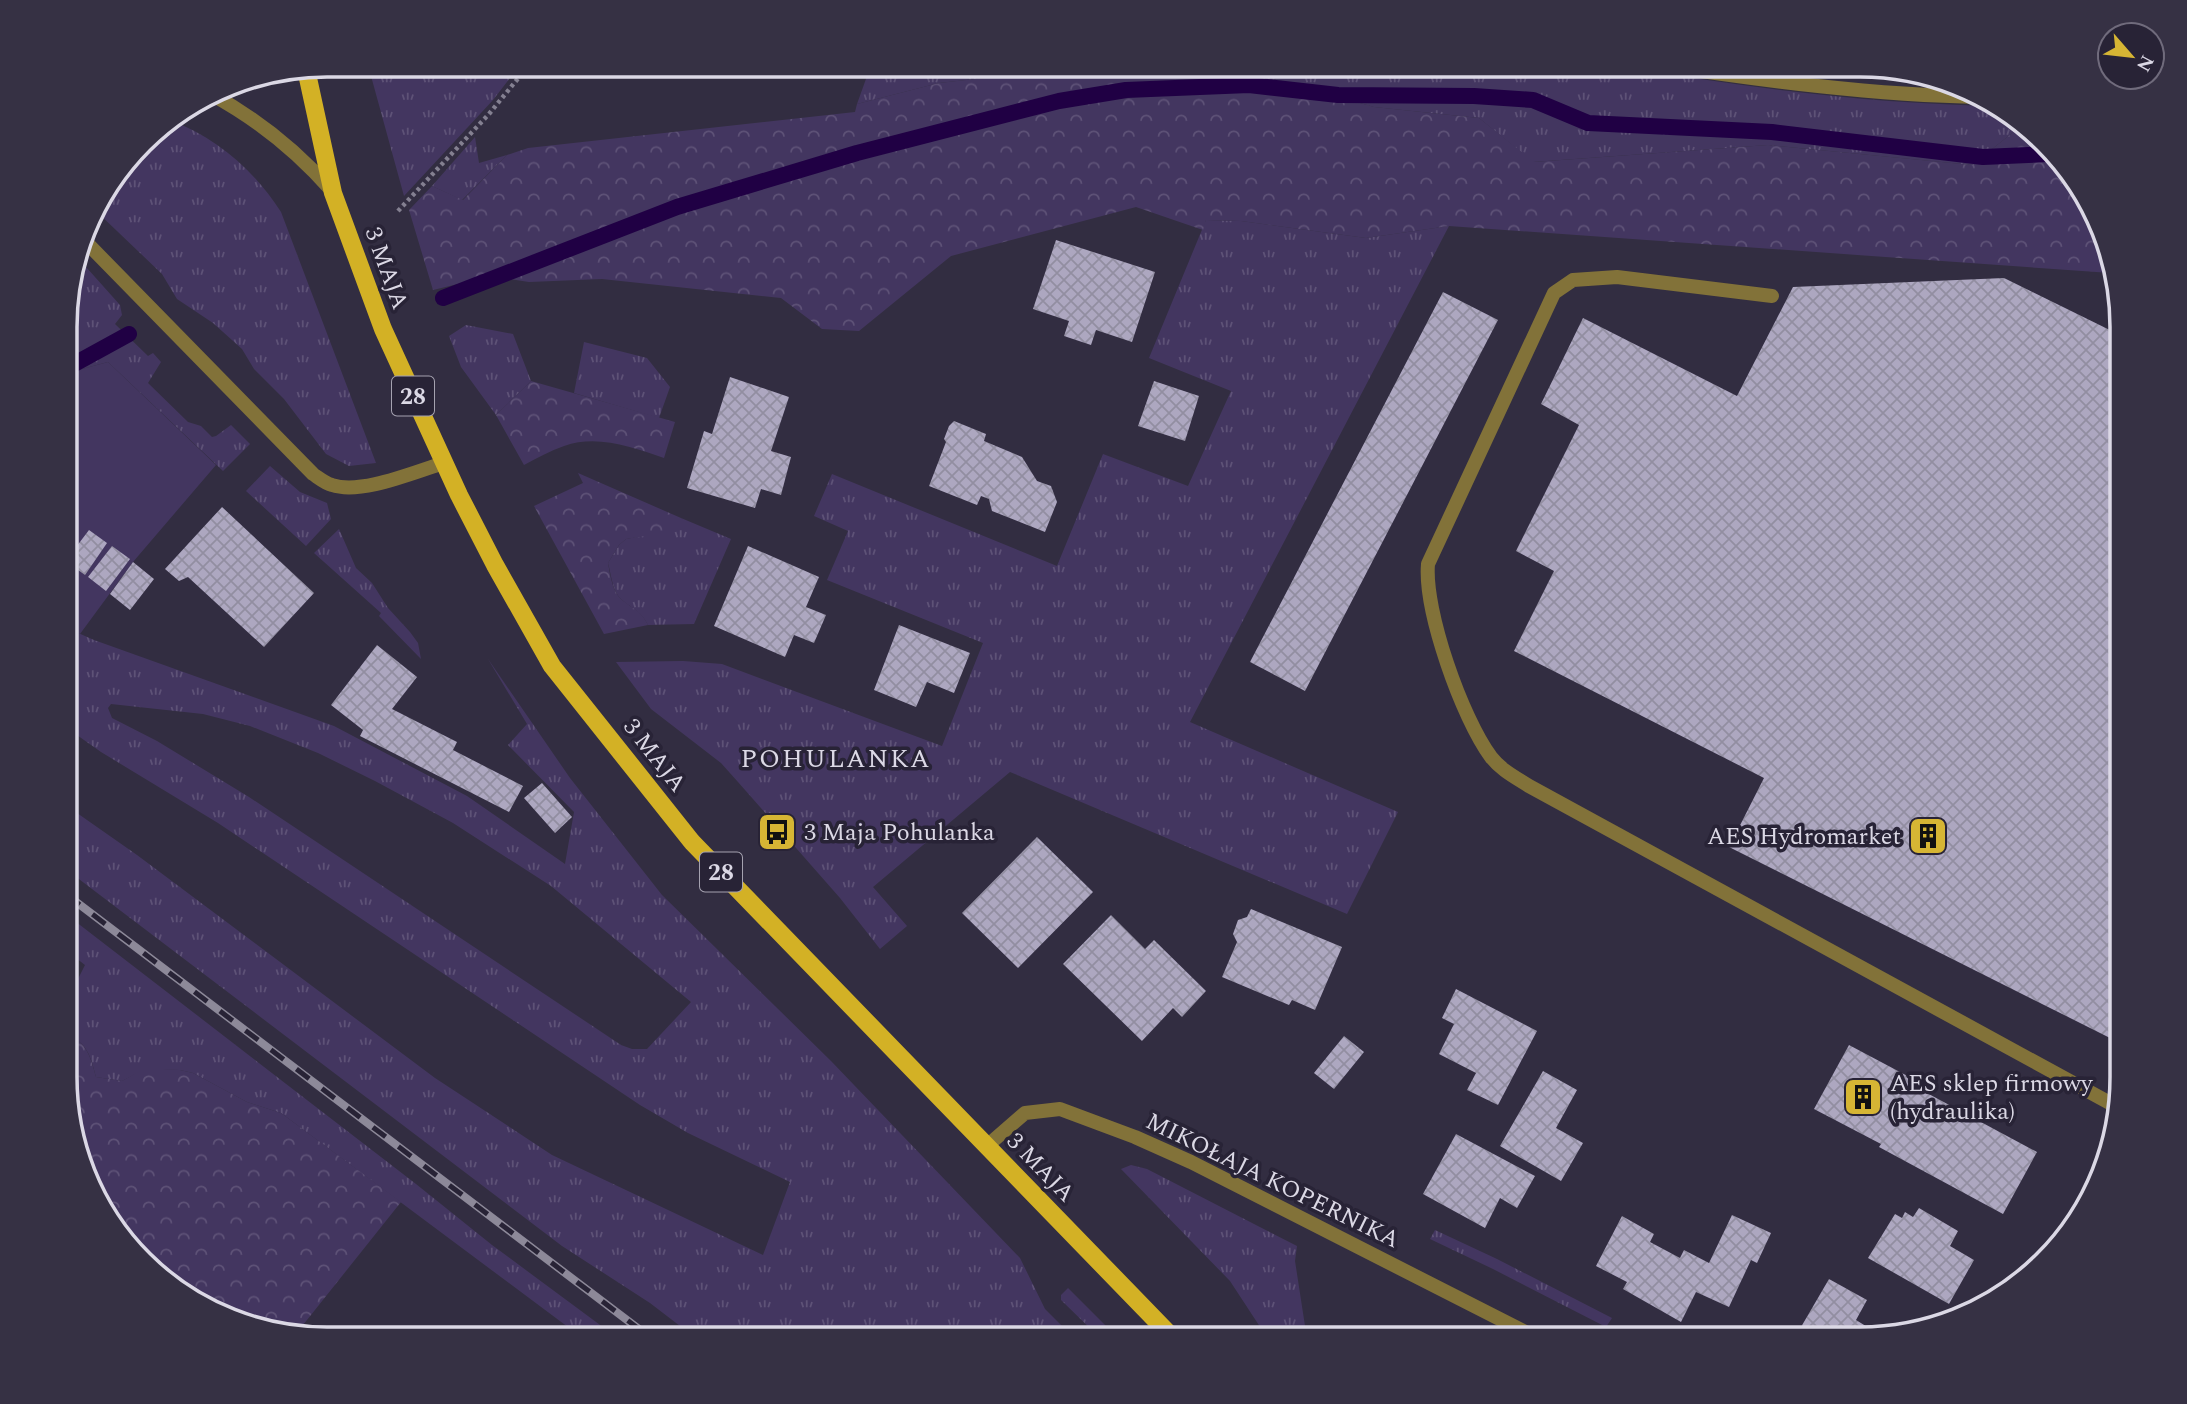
<svg xmlns="http://www.w3.org/2000/svg" width="2187" height="1404" font-family="Spectral,serif">
	<style>
		.grass { fill: url(#grass-tufts); fill-rule: evenodd }
		.forest { fill: url(#forest-crowns) }
		.garden { fill: #433660 }
		.lines { fill: none; stroke-linecap: round; stroke-linejoin: round }
		.stream { stroke: #200044; stroke-width: 16 }
		.building { fill: url(#building-cross-hatch) }
		.path { stroke: #848091; stroke-width: 4.5; stroke-dasharray: 3.5 3.5; stroke-linecap: butt }
		.service { stroke: #827239; stroke-width: 14 }
		.minor { stroke: #827239; stroke-width: 14 }
		.tertiary { stroke: #827239; stroke-width: 14 }
		.primary { stroke: #d3b125; stroke-width: 18 }
		.rail-casing { stroke: #8d8999; stroke-width: 8 }
		.rail { stroke: #282336; stroke-width: 5; stroke-dasharray: 16; stroke-linecap: butt }
		.labels { text-anchor: middle; stroke-width: 7; stroke-linejoin: round; paint-order: stroke }
		.shield { fill: #282336; stroke: #a5a2b0; stroke-width: 2 }
		.shield-label { font-size: 23px; font-weight: bold; fill: #dbd8e5 }
		.street-label { font-size: 24px; fill: #dbd8e5; stroke: #282336 }
		.poi-label { font-size: 24px; fill: #dbd8e5; stroke: #282336; text-anchor: start }
		.neighbourhood-label { font-size: 26px; letter-spacing: 2px; fill: #dbd8e5; stroke: #282336 }
		.rim { fill: none; stroke: #dbd8e5; stroke-width: 3.5 }
	</style>
	<defs>
		<pattern id="grass-tufts" width="24" height="20" patternUnits="userSpaceOnUse" patternTransform="scale(1.75)"><rect width="24" height="20" fill="#433660"/><path d="M3 7l-1-3M5 7V3M7 7l1-3M15 17l-1-3M17 17v-4M19 17l1-3" fill="none" stroke="#5e5277"/></pattern>
		<pattern id="forest-crowns" width="20" height="18" patternUnits="userSpaceOnUse" patternTransform="scale(1.75)"><rect width="20" height="18" fill="#433660"/><path d="M2 6a3 3 0 1 1 6 0M12 15a3 3 0 1 1 6 0" fill="none" stroke="#5e5277"/></pattern>
		<pattern id="building-cross-hatch" width="8" height="8" patternUnits="userSpaceOnUse" patternTransform="scale(1.75)"><rect width="8" height="8" fill="#ada7c0"/><path d="M0 0l8 8M0 8l8-8" fill="none" stroke="#928ea1"/></pattern>
	</defs>
	<rect width="100%" height="100%" fill="#322d41"/>
	<!-- grass -->
	<path class="grass" d="M 368,65 L 520,65 L 493,100 L 404,196 Z
		M 871,65 L 1614,65 C 1742,87 1870,104 2000,106 L 2021,126 L 1972,165 L 1768,145 L 1533,162 L 1479,118 L 1374,107 L 1279,80 L 1084,67 L 939,83 L 857,104 Z
		M 1746,65 L 1859,65 L 1944,79 L 1953,83 L 1803,72 Z
		M 170,120 C 217,138 254,170 281,212 L 376,463 L 349,466 L 326,454 L 284,399 L 254,369 L 242,349 L 213,323 L 177,299 L 162,274 L 95,210 L 94,208 L 154,130 Z
		M 475,137 L 479,163 L 507,155 L 462,200 L 432,186 Z
		M 1206,220 L 1241,221 L 1366,238 L 1449,226 L 1190,722 L 1398,812 L 1347,914 L 1010,772 L 873,887 L 907,926 L 880,949 L 840,898 L 738,782 L 721,763 L 651,709 L 616,662 L 683,661 L 722,664 L 942,746 L 983,643 L 827,580 L 848,531 L 814,516 L 832,474 L 1057,566 L 1103,454 L 1188,486 L 1231,391 L 1149,358 Z
		M 78,258 L 120,305 L 122,315 L 115,324 L 148,356 L 153,353 L 161,362 L 148,383 L 188,422 L 201,426 L 212,437 L 216,436 L 231,425 L 250,444 L 223,471 L 108,362 L 67,373 L 67,293 Z
		M 466,325 L 513,334 L 531,381 L 496,415 L 461,367 L 449,336 Z
		M 584,342 L 647,358 L 670,387 L 659,418 L 574,393 Z
		M 270,466 L 300,492 L 327,503 L 331,519 L 306,546 L 246,491 Z
		M 681,518 L 731,539 L 694,624 L 648,625 C 640,609 631,609 619,597 C 612,588 611,574 608,563 L 619,545 L 626,539 L 642,536 L 683,521 Z
		M 339,529 L 356,568 L 372,583 L 388,608 L 410,632 L 418,643 L 421,659 L 379,616 L 381,613 L 314,553 Z
		M 67,628 L 94,640 L 334,726 L 467,796 L 565,864 L 574,812 L 508,745 L 527,724 L 488,659 L 570,778 L 662,895 L 831,1061 L 1020,1258 L 1045,1309 L 1075,1339 L 697,1339 L 650,1303 L 562,1246 L 67,870 L 67,806 L 137,855 L 435,1078 L 552,1155 L 763,1255 L 790,1182 L 688,1133 L 640,1105 L 218,823 L 101,752 L 67,728 ZM 111,704 L 203,714 L 250,726 L 318,753 L 375,781 L 453,823 L 551,886 L 691,1002 L 647,1049 L 632,1049 L 621,1045 L 249,797 L 157,741 L 112,718 L 108,708 Z
		M 67,915 L 416,1184 L 492,1245 L 619,1339 L 584,1339 L 281,1113 L 247,1102 L 193,1073 L 180,1070 L 145,1069 L 122,1081 L 96,1077 C 91,1057 87,1042 67,1035 L 67,996 L 71,993 L 85,965 L 67,951 Z
		M 1131,1165 L 1147,1169 L 1297,1246 L 1295,1261 L 1307,1339 L 1268,1339 L 1230,1281 L 1121,1169 Z
		M 1435,1230 L 1497,1259 L 1612,1318 L 1606,1327 L 1493,1269 L 1430,1239 Z
		M 1068,1288 L 1119,1339 L 1101,1339 L 1061,1300 L 1061,1295 Z"/>
	<!-- forest -->
	<path class="forest" d="M 1084,67 L 1279,80 L 1374,107 L 1479,118 L 1534,162 L 1768,145 L 1972,165 L 2021,126 L 2087,196 L 2111,273 L 1449,226 L 1366,238 L 1241,221 L 1206,220 L 1203,230 L 1136,207 L 951,256 L 859,331 L 822,329 L 781,298 L 602,279 L 529,282 L 491,276 L 433,290 L 409,210 L 432,186 L 463,200 L 507,155 L 528,148 L 855,112 L 857,104 L 939,83 Z
		M 531,381 L 675,422 L 664,458 C 632,447 597,434 564,446 C 550,451 537,458 524,465 L 496,415 Z
		M 578,473 L 681,518 L 684,521 L 683,528 L 677,531 L 626,539 L 619,545 L 608,563 C 610,574 612,588 619,597 C 631,609 640,608 648,625 L 604,634 L 534,506 L 583,483 Z
		M 67,1035 C 87,1042 91,1058 96,1077 L 122,1081 L 145,1068 L 180,1070 L 193,1073 L 247,1102 L 281,1113 L 401,1202 L 295,1335 L 259,1330 L 217,1311 L 130,1243 L 109,1222 L 67,1111 Z"/>
	<!-- garden -->
	<path class="garden" d="M 108,362 L 216,465 L 133,562 L 80,634 L 67,628 L 67,373 Z"/>
	<g class="lines">
		<!-- stream -->
		<path class="stream" d="M 443,298 L 677,207 L 857,153 L 1059,101 L 1126,90 L 1249,85 L 1338,95 L 1474,96 L 1533,100 L 1588,123 L 1772,132 L 1983,157 L 2048,154
			M 67,368 L 129,334"/>
	</g>
	<!-- building -->
	<path class="building" d="M 830,65 L 866,65 L 861,77 Z
		M 1056,240 L 1155,272 L 1132,342 L 1096,330 L 1091,345 L 1064,336 L 1069,321 L 1033,309 Z
		M 2004,278 L 2122,336 L 2122,1030 L 2116,1041 L 1729,847 L 1764,778 L 1514,651 L 1554,571 L 1516,551 L 1579,425 L 1541,404 L 1583,318 L 1737,396 L 1793,287 Z
		M 1443,292 L 1498,320 L 1305,691 L 1250,662 Z
		M 730,377 L 789,397 L 771,451 L 791,457 L 781,495 L 761,489 L 755,508 L 687,488 L 704,431 L 712,434 Z
		M 1154,381 L 1199,396 L 1185,441 L 1138,426 Z
		M 954,421 L 986,434 L 984,441 L 1022,457 L 1037,481 L 1051,486 L 1057,502 L 1045,532 L 992,511 L 989,499 L 981,496 L 977,505 L 929,486 L 946,442 L 944,439 L 949,426 Z
		M 222,507 L 314,593 L 264,647 L 188,577 L 179,581 L 165,569 Z
		M 89,530 L 107,543 L 85,575 L 67,562 L 67,559 Z
		M 112,546 L 130,559 L 106,591 L 88,577 Z
		M 748,546 L 819,577 L 806,607 L 826,615 L 814,643 L 794,635 L 785,657 L 714,626 Z
		M 133,562 L 154,579 L 130,610 L 110,594 Z
		M 899,625 L 970,653 L 954,693 L 927,682 L 916,707 L 874,690 Z
		M 377,645 L 417,677 L 392,709 L 457,742 L 453,750 L 523,786 L 509,812 L 360,736 L 363,730 L 331,705 Z
		M 542,783 L 572,817 L 555,833 L 524,798 Z
		M 1037,837 L 1093,892 L 1018,968 L 962,913 Z
		M 1251,909 L 1342,947 L 1315,1010 L 1292,1000 L 1289,1005 L 1222,977 L 1237,942 L 1233,934 L 1238,920 L 1247,917 Z
		M 1111,915 L 1145,949 L 1154,940 L 1206,991 L 1182,1017 L 1173,1008 L 1142,1041 L 1063,964 Z
		M 1456,989 L 1537,1031 L 1498,1105 L 1467,1090 L 1476,1073 L 1439,1054 L 1454,1024 L 1442,1018 Z
		M 1344,1036 L 1364,1052 L 1334,1089 L 1314,1073 Z
		M 1849,1045 L 1915,1080 L 1912,1085 L 2037,1152 L 2003,1214 L 1879,1147 L 1881,1144 L 1814,1109 Z
		M 1543,1071 L 1577,1090 L 1556,1128 L 1583,1143 L 1561,1181 L 1500,1146 Z
		M 1456,1134 L 1535,1176 L 1517,1208 L 1500,1198 L 1485,1228 L 1423,1194 Z
		M 1919,1208 L 1958,1231 L 1950,1246 L 1974,1260 L 1949,1304 L 1868,1258 L 1895,1214 L 1902,1218 L 1905,1212 L 1913,1217 Z
		M 1732,1215 L 1771,1233 L 1757,1263 L 1751,1260 L 1729,1307 L 1696,1292 L 1681,1322 L 1623,1289 L 1627,1282 L 1596,1266 L 1622,1216 L 1654,1234 L 1650,1242 L 1680,1258 L 1684,1250 L 1709,1263 Z
		M 1829,1279 L 1867,1300 L 1856,1320 L 1869,1328 L 1863,1339 L 1794,1339 Z"/>
	<g class="lines">
		<!-- path -->
		<path class="path" d="M 398,211 L 489,114 L 529,65"/>
		<!-- service -->
		<path class="service" d="M 83,239 L 313,474 C 319,478 325,483 332,485 C 361,495 414,472 444,463
			M 1772,296 L 1617,277 L 1573,280 L 1554,293 L 1428,564 C 1424,611 1462,718 1491,757 C 1501,770 1515,777 1529,786 L 2119,1108"/>
		<!-- minor -->
		<path class="minor" d="M 1661,65 C 1766,81 1874,95 1981,97
			M 987,1146 L 1025,1113 L 1060,1109 L 1135,1137 L 1191,1162 L 1539,1339"/>
		<!-- tertiary -->
		<path class="tertiary" d="M 211,94 C 257,119 298,152 332,191"/>
		<!-- primary -->
		<path class="primary" d="M 306,69 L 333,193 L 383,329 L 459,495 L 495,565 L 552,666 L 692,842 L 1174,1339"/>
		<defs>
			<path id="rail" d="M 67,895 L 652,1339"/>
		</defs>
		<!-- rail casing -->
		<use href="#rail" class="rail-casing"/>
		<!-- rail -->
		<use href="#rail" class="rail"/>
	</g>
	<!-- icons -->
	<defs>
		<symbol id="bus-square" viewBox="-11 -11 22 22"><rect x="-9" y="-9" width="18" height="18" rx="4" fill="#d6b534" stroke="#282336"/><path d="M-5-6H5V4H4V6H2V4H-2V6H-4V4H-5ZM-3.5-4V0h7V-4ZM-3.5 1.2v1.5H-2V1.2ZM2 1.2v1.5H3.5V1.2Z" fill="#111"/></symbol>
		<symbol id="building-square" viewBox="-11 -11 22 22"><rect x="-9" y="-9" width="18" height="18" rx="4" fill="#d6b534" stroke="#282336"/><path d="M-4-6H4V6H1V3H-1V6H-4ZM-2.5-4.3h1.7v1.8h-1.7ZM.8-4.3h1.7v1.8H.8ZM-2.5-1h1.7V.8h-1.7ZM.8-1h1.7V.8H.8Z" fill="#111"/></symbol>
	</defs>
	<g fill-rule="evenodd">
		<use href="#bus-square" x="755" y="810" width="44" height="44"/>
		<use href="#building-square" x="1906" y="814" width="44" height="44"/>
		<use href="#building-square" x="1841" y="1075" width="44" height="44"/>
	</g>
	<g class="labels">
		<!-- shield labels -->
		<g class="shield">
			<rect x="392" y="376.5" width="42" height="39" rx="5"/>
			<rect x="700" y="852.5" width="42" height="39" rx="5"/>
		</g>
		<g class="shield-label">
			<text x="413" y="404">28</text>
			<text x="721" y="880">28</text>
		</g>
		<!-- street labels -->
		<g class="street-label">
			<text transform="translate(387 268) rotate(70)" y="8">3 MAJA</text>
			<text transform="translate(655 755) rotate(52)" y="8">3 MAJA</text>
			<text transform="translate(1041 1167) rotate(46)" y="8">3 MAJA</text>
			<text transform="translate(1273 1180) rotate(26)" y="8">MIKOŁAJA KOPERNIKA</text>
		</g>
		<!-- poi labels -->
		<g class="poi-label">
			<text x="804" y="840">3 Maja Pohulanka</text>
			<text x="1901" y="844" text-anchor="end">AES Hydromarket</text>
			<text x="1890" y="1091">AES sklep firmowy<tspan x="1890" dy="28">(hydraulika)</tspan></text>
		</g>
		<!-- neighbourhood labels -->
		<g class="neighbourhood-label">
			<text x="836" y="767">POHULANKA</text>
		</g>
	</g>
	<!-- crop -->
	<path d="M0 0H2187V1404H0ZM327 77H1860A250 250 0 0 1 2110 327V1077A250 250 0 0 1 1860 1327H327A250 250 0 0 1 77 1077V327A250 250 0 0 1 327 77Z" fill="#363144" fill-rule="evenodd"/>
	<path class="rim" d="M327 77H1860A250 250 0 0 1 2110 327V1077A250 250 0 0 1 1860 1327H327A250 250 0 0 1 77 1077V327A250 250 0 0 1 327 77Z"/>
	<!-- north arrow -->
	<g transform="translate(2131 56) rotate(118)"><circle r="33" fill="#282336" stroke="#706b7c" stroke-width="2"/>
	<path d="M0-5L12 26L0 18L-12 26Z" fill="#d6b534"/>
	<text y="-10" font-size="19" font-weight="bold" text-anchor="middle" fill="#dbd8e5">N</text>
	</g>
</svg>
